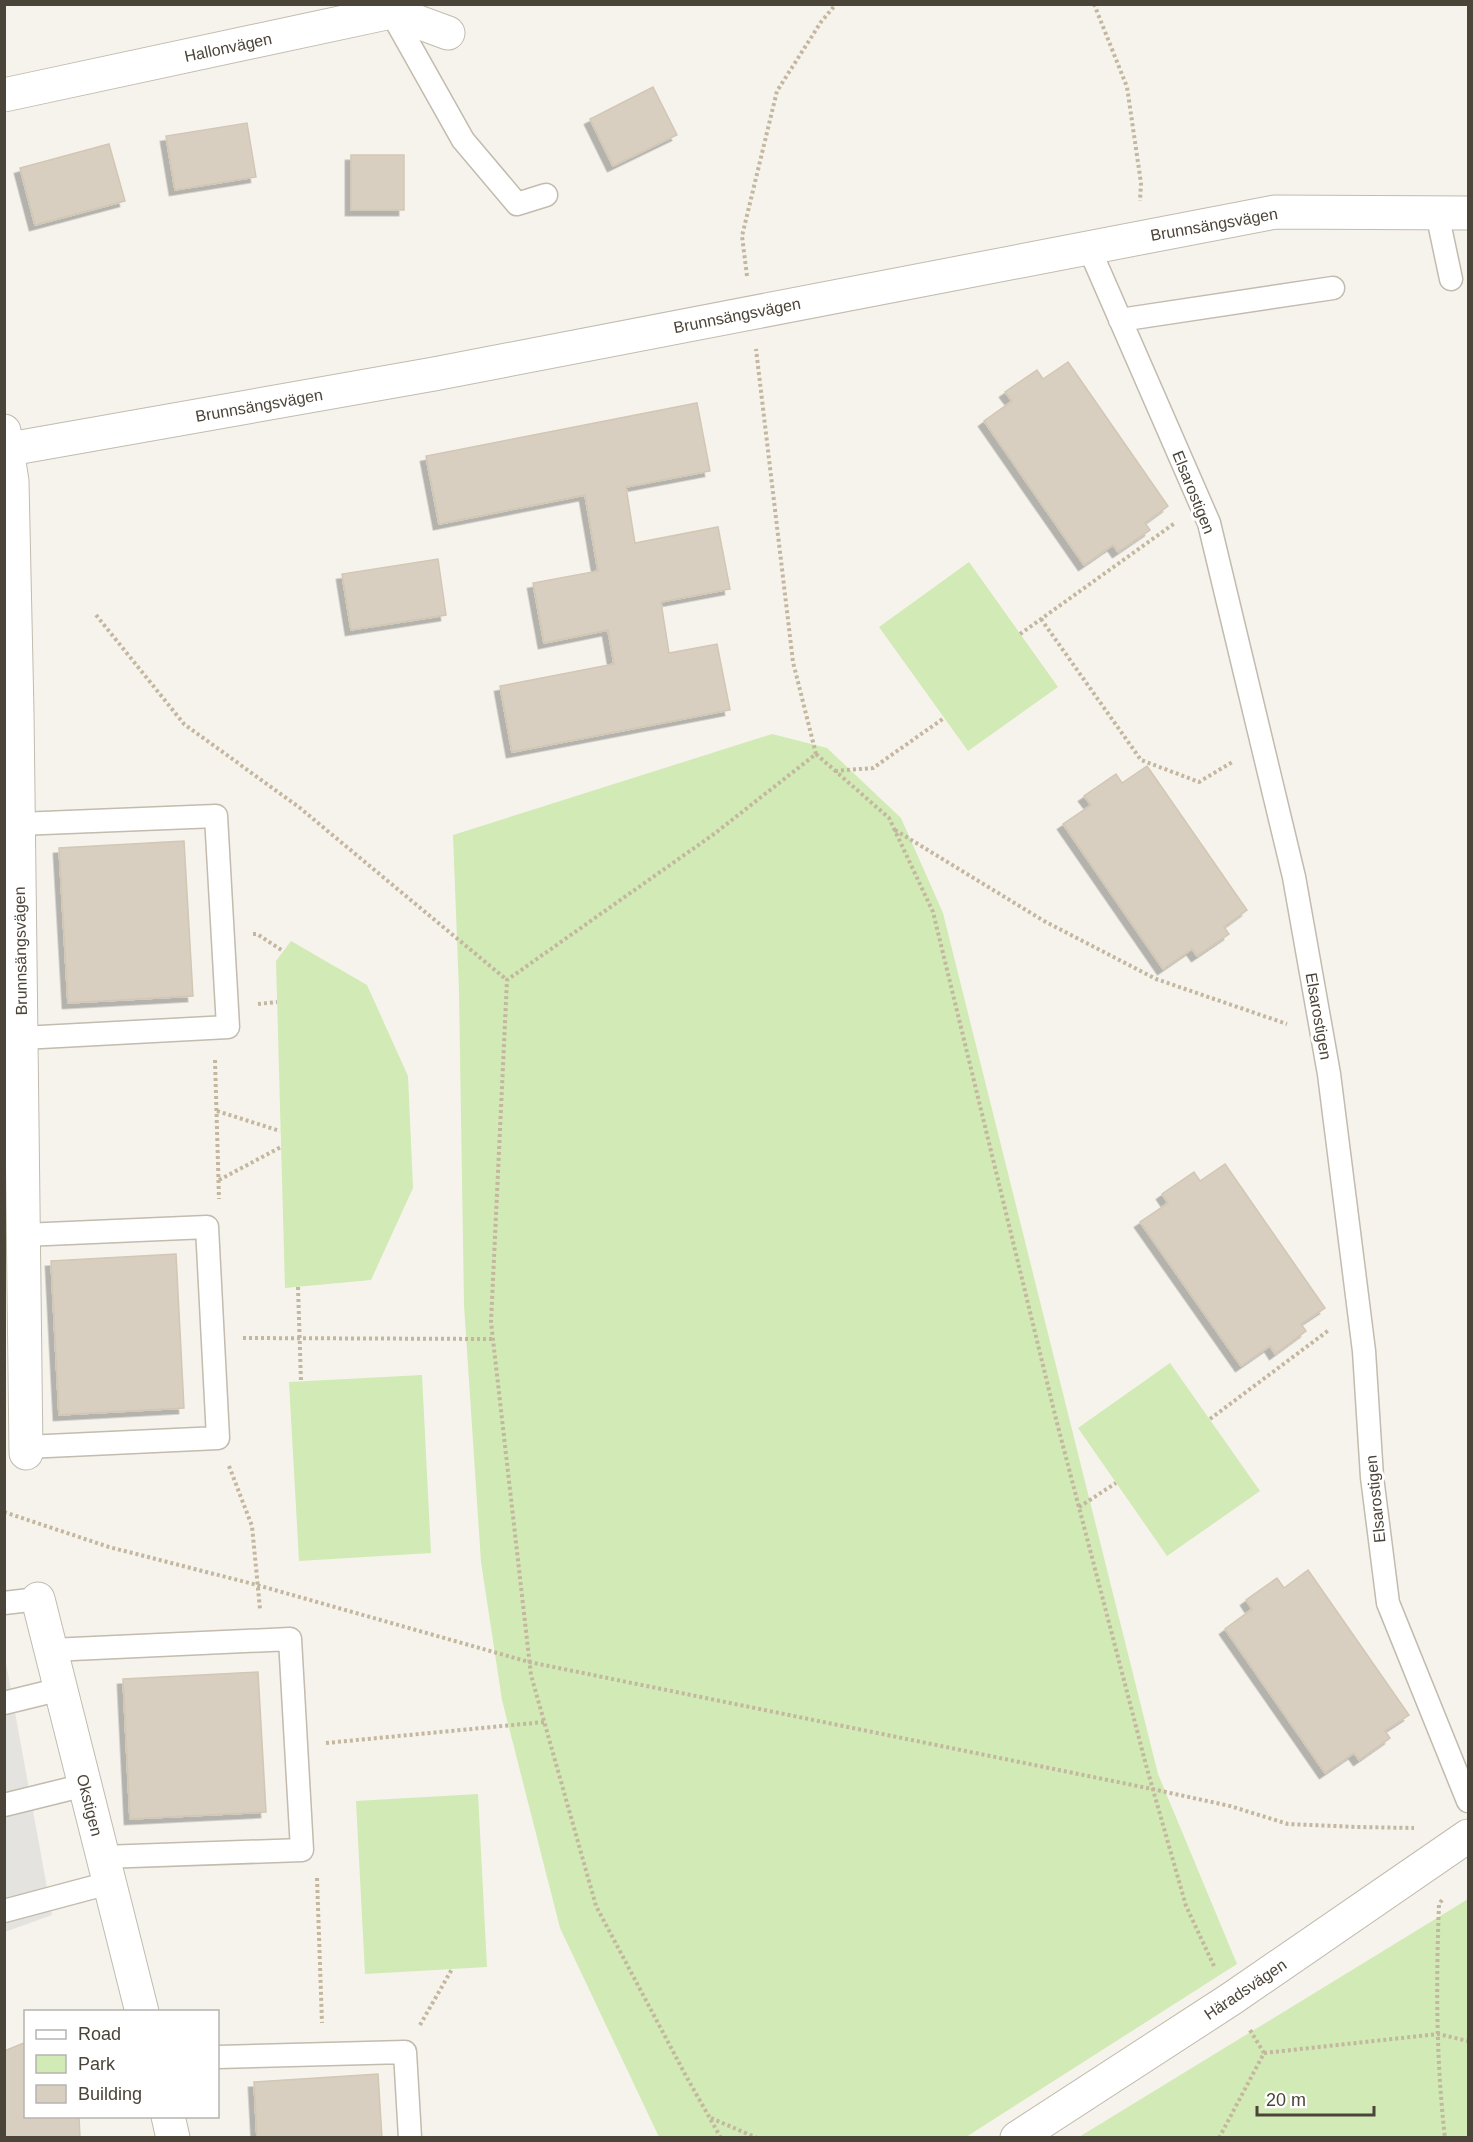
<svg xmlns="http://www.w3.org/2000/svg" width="1473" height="2142" font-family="Arial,sans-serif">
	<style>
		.green { fill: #d2eab5 }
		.parking { fill: #e5e3e0 }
		.building { fill: #d8cfc1; stroke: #d3c7b4; stroke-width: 1.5; filter: url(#shadow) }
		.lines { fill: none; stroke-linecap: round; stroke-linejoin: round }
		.service-casing { stroke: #c2bbae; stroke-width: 25 }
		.minor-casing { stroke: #c2bbae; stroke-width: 35 }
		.tertiary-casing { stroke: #c2bbae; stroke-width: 35 }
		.path { stroke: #c4b79f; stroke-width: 4; stroke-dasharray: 3 3; stroke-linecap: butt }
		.service { stroke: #fff; stroke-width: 22 }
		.minor { stroke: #fff; stroke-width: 33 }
		.tertiary { stroke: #fff; stroke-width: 33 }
		.labels { text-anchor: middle; stroke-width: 6; stroke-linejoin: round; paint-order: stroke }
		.street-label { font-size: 16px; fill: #4b4439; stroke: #fff }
	</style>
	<defs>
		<filter id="shadow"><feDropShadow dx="-5.5" dy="5.5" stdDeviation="0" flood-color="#0004"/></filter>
	</defs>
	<rect width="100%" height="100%" fill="#f6f3ec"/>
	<!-- green -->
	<path class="green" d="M 969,562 L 1058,687 L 968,751 L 879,627 Z
		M 772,734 L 827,748 L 901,818 L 943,913 L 1158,1774 L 1237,1964 L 966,2137 L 659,2137 L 560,1928 L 502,1700 L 481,1562 L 464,1305 L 459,991 L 453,835 Z
		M 291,941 L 367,985 L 408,1076 L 413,1188 L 371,1280 L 285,1288 L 276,961 Z
		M 1170,1363 L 1260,1491 L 1167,1556 L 1078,1428 Z
		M 422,1375 L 431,1553 L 299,1561 L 289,1382 Z
		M 478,1794 L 487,1967 L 365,1974 L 356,1801 Z
		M 1468,1899 L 1468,2137 L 1079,2137 Z"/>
	<!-- parking -->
	<path class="parking" d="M 4,1652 L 52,1915 L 5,1932 L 4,1932 Z"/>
	<!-- building -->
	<path class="building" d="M 653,87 L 677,135 L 613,166 L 590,119 Z
		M 247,123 L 256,177 L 175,190 L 166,136 Z
		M 109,144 L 125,201 L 35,225 L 20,168 Z
		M 351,155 L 404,155 L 404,210 L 351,210 Z
		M 1068,362 L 1168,506 L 1145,523 L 1150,530 L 1118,552 L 1113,545 L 1084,565 L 984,421 L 1012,401 L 1005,392 L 1037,370 L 1043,379 Z
		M 697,403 L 710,471 L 626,487 L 635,543 L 718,527 L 730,589 L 661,602 L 669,653 L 717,644 L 730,710 L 512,752 L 500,686 L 614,664 L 608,630 L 544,643 L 533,583 L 598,571 L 585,495 L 439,524 L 426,456 Z
		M 438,559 L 446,615 L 351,630 L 342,574 Z
		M 1147,766 L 1247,910 L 1224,927 L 1229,934 L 1197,956 L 1192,949 L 1163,969 L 1063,824 L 1091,805 L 1084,796 L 1116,774 L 1122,783 Z
		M 184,841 L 193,996 L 68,1003 L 59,848 Z
		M 1225,1164 L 1325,1308 L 1301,1324 L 1306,1331 L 1275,1354 L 1270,1346 L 1241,1366 L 1140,1222 L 1168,1203 L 1162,1194 L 1194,1172 L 1200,1181 Z
		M 176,1254 L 184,1408 L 59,1415 L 51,1261 Z
		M 1308,1570 L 1409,1715 L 1385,1731 L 1390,1738 L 1359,1760 L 1354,1753 L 1325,1773 L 1225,1629 L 1252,1609 L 1246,1600 L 1277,1578 L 1284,1588 Z
		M 258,1672 L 266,1812 L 130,1819 L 123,1679 Z
		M 26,2042 L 26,2116 L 79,2116 L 80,2138 L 4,2138 L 4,2051 Z
		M 378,2074 L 382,2138 L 257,2138 L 254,2082 Z"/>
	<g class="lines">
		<defs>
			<path id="service" d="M 391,12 L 463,140 L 517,204 L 546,195
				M 1437,213 L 1451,279
				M 1089,248 L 1209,523 L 1294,877 L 1329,1074 L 1364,1351 L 1372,1477 L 1388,1603 L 1468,1801
				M 1120,320 L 1333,288
				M 19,824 L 216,816 L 228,1027 L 22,1038
				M 24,1235 L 207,1227 L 218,1438 L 26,1447
				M 4,1603 L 38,1599
				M 51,1650 L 290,1639 L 302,1850 L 103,1857
				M 4,1703 L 61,1689
				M 4,1805 L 85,1785
				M 4,1911 L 109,1883
				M 218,2057 L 405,2052 L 410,2138"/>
			<path id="minor" d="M 4,95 L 391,12 L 448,33
				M 4,431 L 12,481 L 17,712 L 26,1453
				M 38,1599 L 142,2012
				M 168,2116 L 173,2138
				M 1017,2138 L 1231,1999 L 1468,1836"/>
			<path id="tertiary" d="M 4,450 L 434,374 L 1275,212 L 1468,213"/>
		</defs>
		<!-- service casing -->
		<use href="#service" class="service-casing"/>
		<!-- minor casing -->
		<use href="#minor" class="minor-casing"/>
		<!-- tertiary casing -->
		<use href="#tertiary" class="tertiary-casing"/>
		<!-- path -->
		<path class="path" d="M 1094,4 L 1127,87 L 1141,183 L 1140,201
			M 747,276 L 742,236 L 777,91 L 821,22 L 836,4
			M 96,615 L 184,724 L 300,808 L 507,980
			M 1041,619 L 1141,760 L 1199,782 L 1234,761
			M 1020,634 L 1175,523
			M 816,754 L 889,818 L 933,912 L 1056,1419 L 1146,1765 L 1186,1906 L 1214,1966
			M 835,771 L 873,768 L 944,718
			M 895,830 L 1044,921 L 1156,979 L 1287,1024
			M 253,934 L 257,934 L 283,951
			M 258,1004 L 277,1002
			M 215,1060 L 219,1199
			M 217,1111 L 280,1131
			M 219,1180 L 281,1147
			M 298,1287 L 301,1382
			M 243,1338 L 493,1339
			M 1210,1419 L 1329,1330
			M 229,1466 L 252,1526 L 260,1609
			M 1079,1507 L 1116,1483
			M 4,1512 L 109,1547 L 257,1585 L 529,1662 L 1152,1789 L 1230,1806 L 1288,1824 L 1357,1827 L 1414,1828
			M 326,1743 L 544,1722
			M 317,1878 L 322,2023
			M 1442,1900 L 1439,1904 C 1436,1982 1436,2060 1445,2138
			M 420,2025 L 452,1969
			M 1264,2053 L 1438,2034 L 1468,2041
			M 711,2118 L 757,2138
			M 721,2138 L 686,2076 L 596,1906 L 531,1675 L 491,1322 L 507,980 L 714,834 L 816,754 L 793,662 L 756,349
			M 1219,2138 L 1264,2053 L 1250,2030"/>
		<!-- service -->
		<use href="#service" class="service"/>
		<!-- minor -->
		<use href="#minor" class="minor"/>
		<!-- tertiary -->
		<use href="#tertiary" class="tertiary"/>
	</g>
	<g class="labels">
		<!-- street labels -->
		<g class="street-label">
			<text transform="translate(228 47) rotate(-12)" y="6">Hallonvägen</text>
			<text transform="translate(1214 224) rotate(-10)" y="6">Brunnsängsvägen</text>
			<text transform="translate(737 315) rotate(-11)" y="6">Brunnsängsvägen</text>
			<text transform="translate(259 405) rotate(-10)" y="6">Brunnsängsvägen</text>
			<text transform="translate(1194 492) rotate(68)" y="6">Elsarostigen</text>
			<text transform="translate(20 951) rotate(-91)" y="6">Brunnsängsvägen</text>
			<text transform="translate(1319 1016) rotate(80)" y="6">Elsarostigen</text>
			<text transform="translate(1375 1499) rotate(-96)" y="6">Elsarostigen</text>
			<text transform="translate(90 1805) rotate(76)" y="6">Okstigen</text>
			<text transform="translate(1245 1989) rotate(-34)" y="6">Häradsvägen</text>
		</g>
	</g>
	<!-- border -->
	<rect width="1473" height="2142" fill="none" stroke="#4b4439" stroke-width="12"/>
	<!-- legend -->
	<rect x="24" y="2010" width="195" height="108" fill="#ffffff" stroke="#b7b4b0" stroke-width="1.5"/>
	<rect x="36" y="2030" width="30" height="9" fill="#ffffff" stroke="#b7b4b0" stroke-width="1.5"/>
	<text x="78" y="2040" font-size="18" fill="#4b4439">Road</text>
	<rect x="36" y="2055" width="30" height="18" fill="#d2eab5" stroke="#b7b4b0" stroke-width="1.5"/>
	<text x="78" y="2070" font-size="18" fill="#4b4439">Park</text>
	<rect x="36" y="2085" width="30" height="18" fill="#d8cfc1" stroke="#b7b4b0" stroke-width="1.5"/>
	<text x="78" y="2100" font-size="18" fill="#4b4439">Building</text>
	<!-- scale -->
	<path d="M1257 2106v9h117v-9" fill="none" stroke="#4b4439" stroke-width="3"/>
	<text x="1266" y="2106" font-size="18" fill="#4b4439" stroke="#ffffff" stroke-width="4.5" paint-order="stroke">20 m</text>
</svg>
